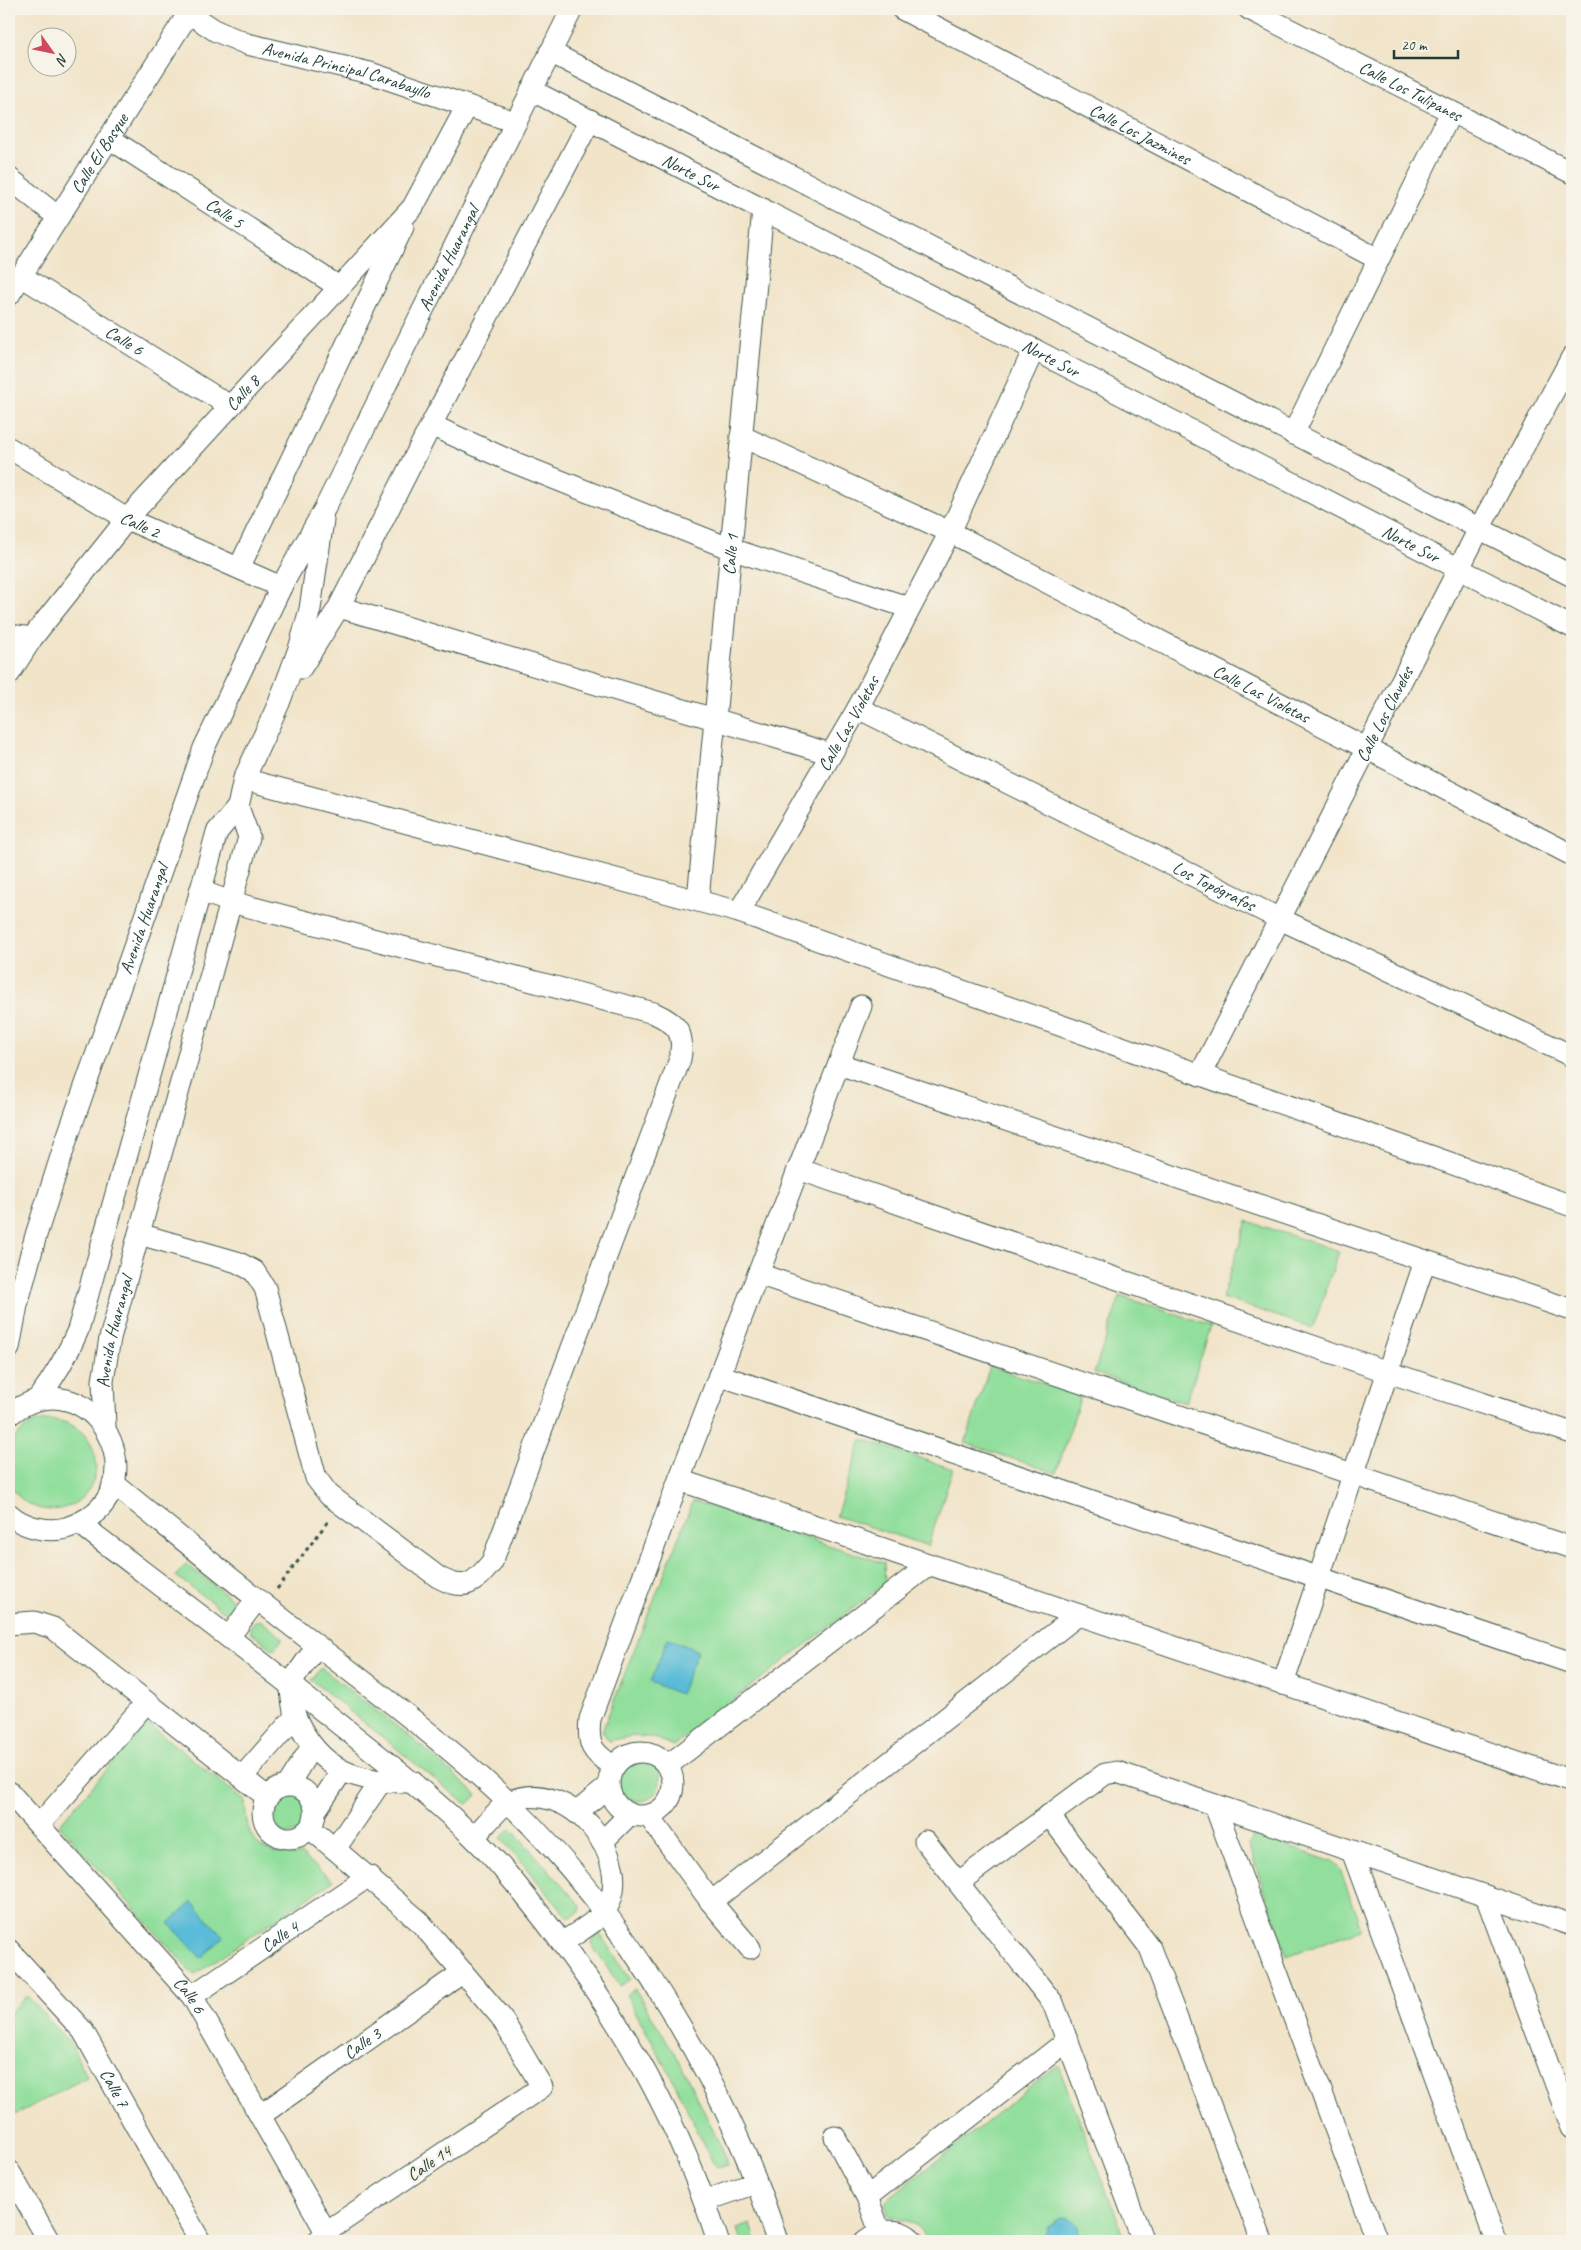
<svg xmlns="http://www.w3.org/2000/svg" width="1581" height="2250" font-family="Caveat,sans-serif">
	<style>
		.green { fill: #92df9d; stroke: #588e68 }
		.water { fill: #5abcd8; stroke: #3c7c86 }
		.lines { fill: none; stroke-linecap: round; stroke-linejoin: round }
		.minor-casing { stroke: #3e564a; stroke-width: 23 }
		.path { stroke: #3e564a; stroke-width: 3; stroke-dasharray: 4 4; stroke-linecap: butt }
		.minor { stroke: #fff; stroke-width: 21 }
		.labels { text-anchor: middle; stroke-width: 5; stroke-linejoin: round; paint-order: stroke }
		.street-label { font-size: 18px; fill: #1f3d34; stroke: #f7f3e8 }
	</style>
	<rect width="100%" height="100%" fill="#f7f3e8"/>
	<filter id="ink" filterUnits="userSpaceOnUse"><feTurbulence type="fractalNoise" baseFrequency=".02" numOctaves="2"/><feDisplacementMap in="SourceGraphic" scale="10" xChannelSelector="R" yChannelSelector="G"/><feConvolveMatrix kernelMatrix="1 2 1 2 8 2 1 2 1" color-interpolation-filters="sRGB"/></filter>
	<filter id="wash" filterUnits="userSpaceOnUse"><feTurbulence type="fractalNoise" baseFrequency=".0096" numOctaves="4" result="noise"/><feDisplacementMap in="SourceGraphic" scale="20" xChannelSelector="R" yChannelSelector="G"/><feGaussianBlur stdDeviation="1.12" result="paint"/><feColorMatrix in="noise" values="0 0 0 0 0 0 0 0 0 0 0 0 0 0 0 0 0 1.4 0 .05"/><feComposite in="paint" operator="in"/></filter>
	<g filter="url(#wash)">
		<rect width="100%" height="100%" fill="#f1e4c9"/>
		<!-- green -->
		<path class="green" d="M 1247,1221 L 1339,1251 L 1313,1328 L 1222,1298 Z
			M 1120,1296 L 1211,1326 L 1186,1403 L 1094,1373 Z
			M 990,1366 L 1081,1396 L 1056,1473 L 965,1443 Z
			M6 1465a45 45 0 1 1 90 0a45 45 0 1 1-90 0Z
			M 862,1439 L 953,1469 L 928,1546 L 836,1516 Z
			M 693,1501 L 884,1563 L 885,1584 L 673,1746 C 649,1734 635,1734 609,1741 L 602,1731 Z
			M 186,1564 L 233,1600 L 234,1606 L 230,1611 L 223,1611 L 176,1576 Z
			M 260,1620 L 283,1638 L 274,1650 L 251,1633 L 250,1627 L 255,1621 Z
			M 321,1668 L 418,1743 L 477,1795 L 467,1805 L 311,1680 Z
			M 147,1723 L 245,1801 C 246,1844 260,1855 302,1855 L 333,1881 L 194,1975 L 59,1825 Z
			M618 1780a21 21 0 1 1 42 0a21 21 0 1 1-42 0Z
			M267 1813a21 21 0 1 1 42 0a21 21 0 1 1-42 0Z
			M 511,1828 L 581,1906 L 580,1912 L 568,1918 L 501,1838 Z
			M 1257,1836 L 1333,1862 L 1340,1869 L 1361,1929 L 1287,1956 L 1248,1844 L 1251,1838 Z
			M 600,1934 L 630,1979 L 620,1986 L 591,1944 L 592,1939 Z
			M 635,1989 L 680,2062 L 727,2159 L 727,2165 L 718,2168 L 713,2163 L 670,2074 L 626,1995 Z
			M 27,1996 L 72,2046 L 87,2077 L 9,2118 L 9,2013 Z
			M 1058,2065 L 1126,2241 L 928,2241 L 916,2224 L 888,2215 L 885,2202 Z
			M 751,2224 L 756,2241 L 741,2241 L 737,2229 Z"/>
		<!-- water -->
		<path class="water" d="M 668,1638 L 698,1651 L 680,1694 L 650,1682 Z
			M 192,1902 L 224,1937 L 201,1958 L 169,1923 Z
			M 1061,2218 C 1075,2218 1084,2229 1075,2241 L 1043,2241 L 1048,2226 Z"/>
	</g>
	<g filter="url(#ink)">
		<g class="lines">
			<defs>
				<g id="minor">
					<path id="s1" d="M 183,9 L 216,31 L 247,44 L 370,73 L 515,122"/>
					<path id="s2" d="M 902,9 L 1378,259"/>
					<path id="s3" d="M 1249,9 L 1572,173"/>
					<path d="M 550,52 L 1572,576"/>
					<path id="s4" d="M 531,90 L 1572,627"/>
					<path id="s5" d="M 109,138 L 339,287"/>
					<path d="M 9,178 L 58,217"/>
					<path id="s6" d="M 21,276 L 230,406"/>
					<path id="s7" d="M 9,295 L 188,14"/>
					<path d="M 431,425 L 508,460 L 731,549 L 910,608"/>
					<path d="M 1293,434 L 1451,112"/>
					<path id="s8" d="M 741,436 L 950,532 L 1572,855"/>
					<path id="s9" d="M 9,448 L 127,519 L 281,587"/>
					<path d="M 239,568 L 403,227"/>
					<path d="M 339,607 L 831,754"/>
					<path d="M 9,635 L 32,638"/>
					<path d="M 301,668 L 339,607 L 431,425 L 590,120"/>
					<path id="s10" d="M 9,674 L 32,638 L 127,519 L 413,207 L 467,106"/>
					<path id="s11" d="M 858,708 L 1280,919 L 1572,1056"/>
					<path d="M 244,779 L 739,912 L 1572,1206"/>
					<path id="s12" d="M 698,899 L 763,209"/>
					<path id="s13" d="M 739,912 L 858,708 L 950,532 L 1034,349"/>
					<path d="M 839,1064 L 1572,1310"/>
					<path id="s14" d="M 1200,1075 L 1479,529 L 1572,357"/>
					<path d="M 798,1169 L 1388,1372 L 1572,1433"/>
					<path d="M 139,1234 L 237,1262 L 254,1271 L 265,1288 L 316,1478 L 329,1495 L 438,1577 C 465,1592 474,1584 492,1562 L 680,1059 C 685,1033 678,1024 654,1013 L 231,902 L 200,891"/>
					<path d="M 758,1274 L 1572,1548"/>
					<path id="s15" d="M 9,1348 L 17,1305 L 36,1235 L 67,1138 L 204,748 L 281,587 L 325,508 L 572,9"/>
					<path d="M 719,1375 L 1572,1663"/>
					<path d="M 37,1400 C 54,1378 67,1356 78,1330 L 217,832 L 238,807 L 244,779 L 279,703 L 300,646 L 310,609 L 323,520"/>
					<path d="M 9,1415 C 92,1349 170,1495 66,1528 C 47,1533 23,1527 9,1514"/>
					<path id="s16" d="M 105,1426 L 103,1381 L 110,1338 L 249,837 L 238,807"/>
					<path d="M 679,1480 L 1572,1781"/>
					<path d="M 113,1483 C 164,1524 214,1566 266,1606 C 347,1670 432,1730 507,1801 C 624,1913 729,2087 777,2241"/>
					<path d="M 79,1523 C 169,1592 260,1660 348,1731 C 390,1765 433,1798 472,1836 C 499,1862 523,1893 546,1922 C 623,2022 679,2120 718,2241"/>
					<path d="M 9,1624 L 34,1622 L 53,1628 L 267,1797"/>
					<path d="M 229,1637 L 257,1599"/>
					<path d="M 317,1646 L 290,1684 C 292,1694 292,1708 296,1718 C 320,1772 358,1783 413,1782"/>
					<path d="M 1283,1684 L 1425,1261"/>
					<circle cx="641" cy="1784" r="32"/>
					<path d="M 667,1766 L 929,1565"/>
					<path d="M 614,1767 C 592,1752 587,1746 590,1719 L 679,1480 L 861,1006"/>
					<path d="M 242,1777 L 295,1717"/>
					<path d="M 288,1785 L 312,1746"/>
					<circle cx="289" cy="1812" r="26"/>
					<path id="s17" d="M 9,1792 L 192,1996 L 326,2232"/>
					<path d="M 1215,1806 L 1377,2241"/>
					<path d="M 316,1810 L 342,1771"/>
					<path d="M 577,1812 L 609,1786"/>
					<path d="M 648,1815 L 711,1902 L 750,1948"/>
					<path d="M 1049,1815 L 1150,1948 L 1262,2241"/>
					<path d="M 39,1825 L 146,1703"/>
					<path d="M 310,1828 L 419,1921 L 501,2017 L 542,2087 L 326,2232 L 318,2241"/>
					<path d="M 474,1837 C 483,1828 498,1808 509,1802 C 566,1774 639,1859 605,1911 C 598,1921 573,1935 562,1943"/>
					<path d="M 925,1841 L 1053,2003 L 1143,2241"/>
					<path d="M 602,1842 L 630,1814"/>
					<path d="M 335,1849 L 380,1783"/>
					<path d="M 1352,1851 L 1496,2241"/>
					<path d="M 959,1882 L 1105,1774 L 1117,1772 L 1572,1925"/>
					<path d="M 1486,1896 L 1572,2128"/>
					<path d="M 711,1902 L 1078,1615"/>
					<path id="s18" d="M 9,1950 L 83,2031 L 200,2241"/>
					<path id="s19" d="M 192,1996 L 369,1876"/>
					<path id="s20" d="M 261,2115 L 463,1972"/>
					<path d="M 835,2137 L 867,2197 L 880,2232"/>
					<path d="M 9,2171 L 49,2241"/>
					<path d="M 867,2197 L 1068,2040"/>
					<path d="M 705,2201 L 755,2183"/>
					<path d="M 865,2241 C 879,2230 900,2226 913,2241"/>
				</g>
			</defs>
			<!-- minor casing -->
			<use href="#minor" class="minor-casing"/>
			<!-- path -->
			<path class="path" d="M 277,1589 L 329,1520"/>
			<!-- minor -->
			<use href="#minor" class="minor"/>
		</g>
	</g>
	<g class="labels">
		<!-- street labels -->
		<g class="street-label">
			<text dy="6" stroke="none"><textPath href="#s1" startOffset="176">Avenida Principal Carabayllo</textPath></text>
			<text dy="6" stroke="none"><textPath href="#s3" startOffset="181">Calle Los Tulipanes</textPath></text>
			<text dy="6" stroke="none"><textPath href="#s2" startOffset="269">Calle Los Jazmines</textPath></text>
			<text dy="6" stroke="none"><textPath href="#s7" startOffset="168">Calle El Bosque</textPath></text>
			<text dy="6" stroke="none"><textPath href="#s4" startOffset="180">Norte Sur</textPath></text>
			<text dy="6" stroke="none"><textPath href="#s5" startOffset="138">Calle 5</textPath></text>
			<text dy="6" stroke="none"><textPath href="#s15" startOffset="1179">Avenida Huarangal</textPath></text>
			<text dy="6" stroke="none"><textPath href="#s6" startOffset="122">Calle 6</textPath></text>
			<text dy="6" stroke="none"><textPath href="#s4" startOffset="585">Norte Sur</textPath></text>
			<text dy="6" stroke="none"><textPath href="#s10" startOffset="366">Calle 8</textPath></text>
			<text dy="6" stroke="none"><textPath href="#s9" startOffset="152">Calle 2</textPath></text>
			<text dy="6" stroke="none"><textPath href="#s4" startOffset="990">Norte Sur</textPath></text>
			<text dy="6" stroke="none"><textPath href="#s12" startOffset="346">Calle 1</textPath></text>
			<text dy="6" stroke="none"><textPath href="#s8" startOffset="581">Calle Las Violetas</textPath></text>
			<text dy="6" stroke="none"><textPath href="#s14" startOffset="405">Calle Los Claveles</textPath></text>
			<text dy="6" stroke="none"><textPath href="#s13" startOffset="218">Calle Las Violetas</textPath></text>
			<text dy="6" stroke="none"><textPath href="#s11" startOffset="398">Los Topógrafos</textPath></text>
			<text dy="6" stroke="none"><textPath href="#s15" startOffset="450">Avenida Huarangal</textPath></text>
			<text dy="6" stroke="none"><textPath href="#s16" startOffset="95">Avenida Huarangal</textPath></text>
			<text dy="6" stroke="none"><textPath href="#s19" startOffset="106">Calle 4</textPath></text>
			<text dy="6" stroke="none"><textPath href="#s17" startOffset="272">Calle 6</textPath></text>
			<text dy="6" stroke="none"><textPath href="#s20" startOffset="124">Calle 3</textPath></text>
			<text dy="6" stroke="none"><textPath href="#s18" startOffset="175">Calle 7</textPath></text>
			<text transform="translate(429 2163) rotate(-34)" y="6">Calle 14</text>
		</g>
	</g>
	<!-- margin -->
	<rect width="1581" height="2250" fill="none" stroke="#f7f3e8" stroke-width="30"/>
	<!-- north arrow -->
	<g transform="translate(52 52) rotate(123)"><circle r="24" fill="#f7f3e8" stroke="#a1aaa0"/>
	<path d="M0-4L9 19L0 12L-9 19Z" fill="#d1495b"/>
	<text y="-8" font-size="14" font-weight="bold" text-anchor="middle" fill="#1f3d34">N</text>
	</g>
	<!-- scale -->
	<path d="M1394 50v8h64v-8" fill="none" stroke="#1f3d34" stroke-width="2.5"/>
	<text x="1401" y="50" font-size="15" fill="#1f3d34" stroke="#f7f3e8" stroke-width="4" paint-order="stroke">20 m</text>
</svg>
